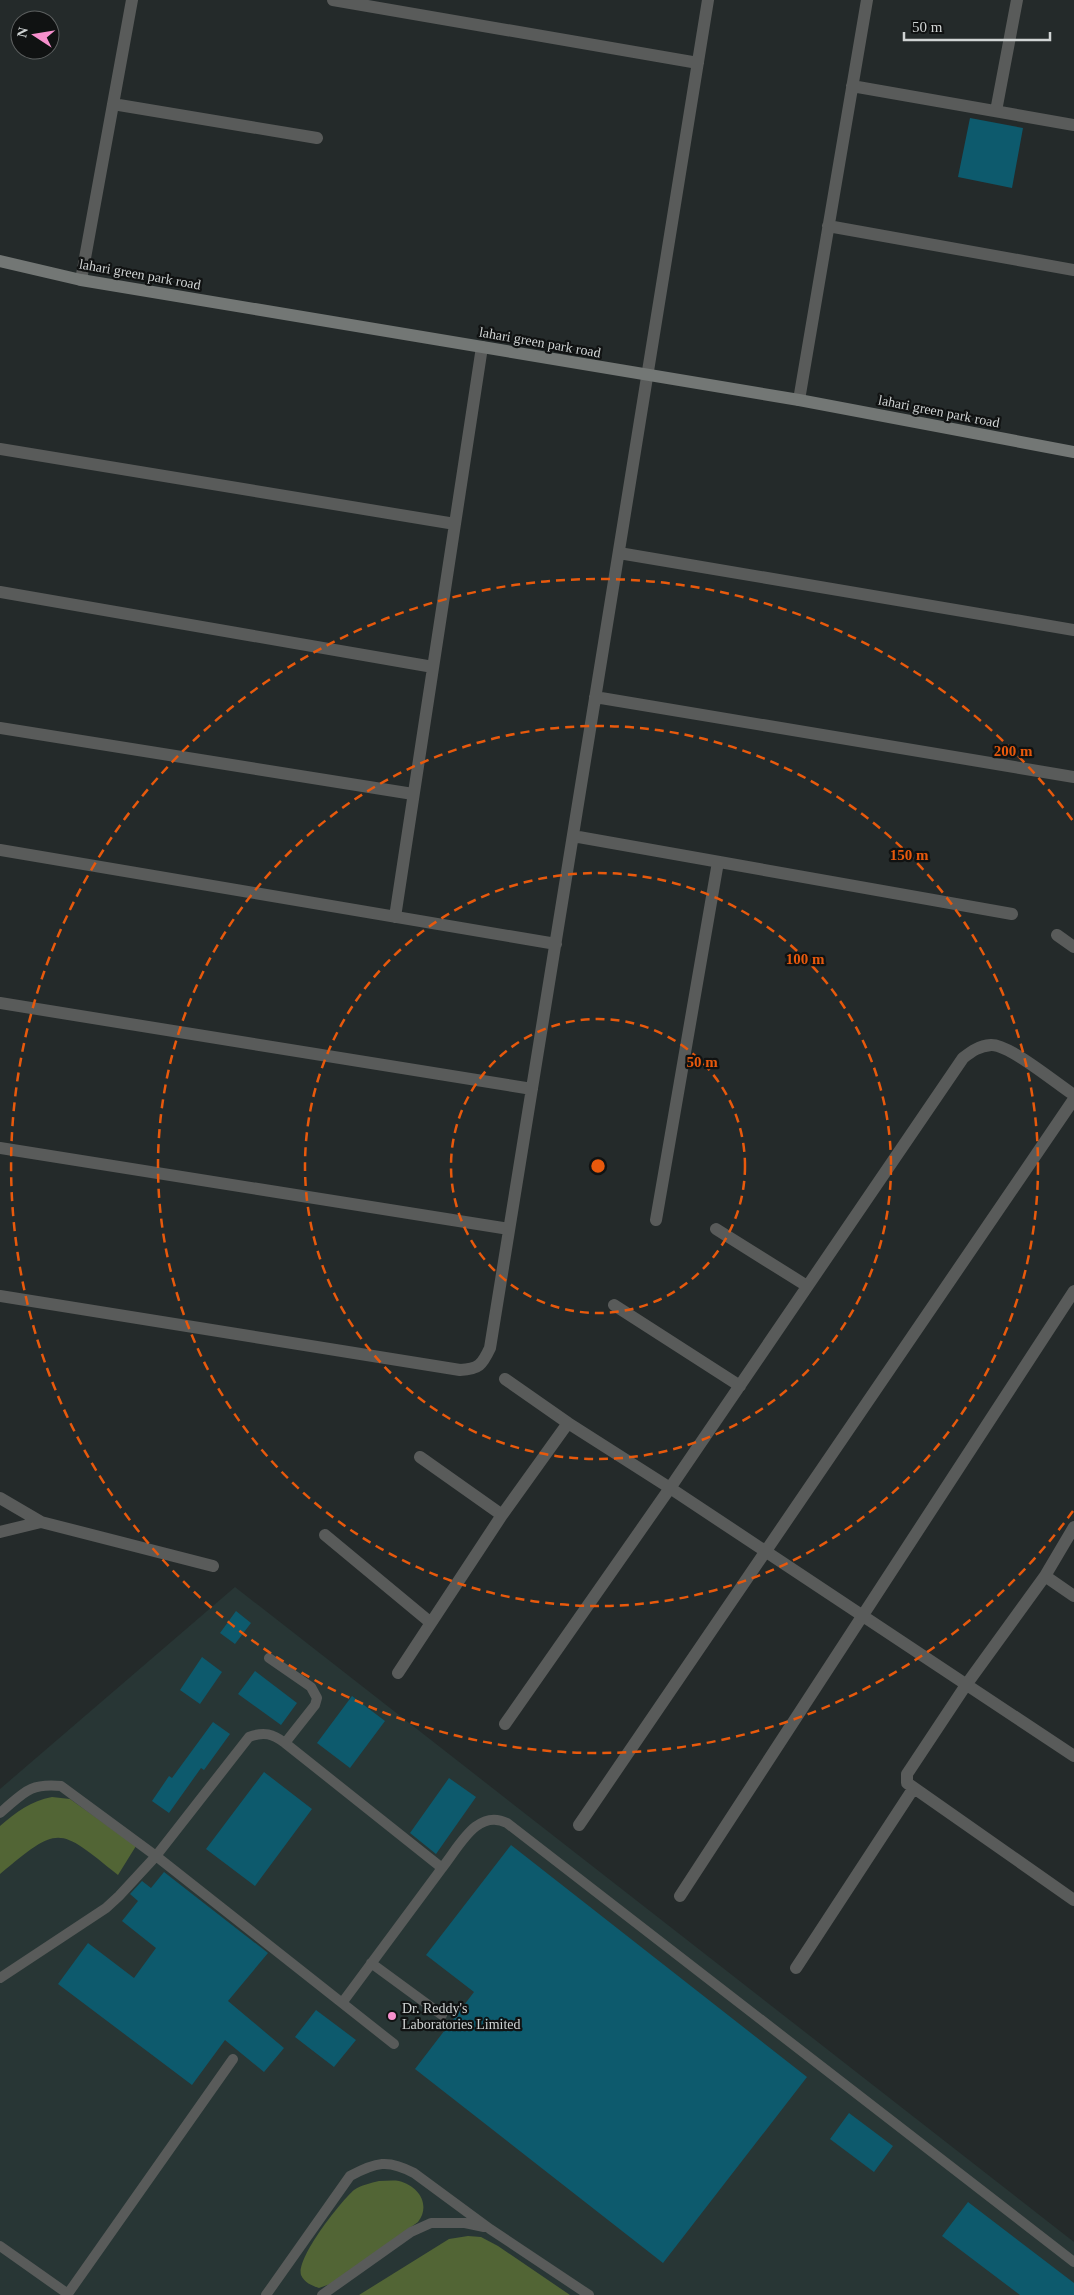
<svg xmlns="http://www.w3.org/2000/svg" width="1074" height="2295" font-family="Georgia,serif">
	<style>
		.built { fill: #283635 }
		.forest { fill: #526535 }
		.building { fill: #0d5a6d }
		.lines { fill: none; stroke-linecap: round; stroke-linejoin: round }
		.lane { stroke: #595b5a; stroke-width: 10 }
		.street { stroke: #595b5a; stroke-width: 12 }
		.secondary { stroke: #737775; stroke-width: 12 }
		.ring { fill: none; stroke: #e8590c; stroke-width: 2.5; stroke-dasharray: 9 6 }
		.poi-dot { fill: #f790cd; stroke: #101212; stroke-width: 2 }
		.labels { text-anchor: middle; stroke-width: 4.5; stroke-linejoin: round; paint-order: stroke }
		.street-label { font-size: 14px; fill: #d0d4d4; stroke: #101212 }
		.poi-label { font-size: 14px; fill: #d0d4d4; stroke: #101212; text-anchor: start }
		.centre { fill: #e8590c; stroke: #101212; stroke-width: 2.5 }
		.ring-label { font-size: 15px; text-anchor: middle; font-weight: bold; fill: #e8590c; stroke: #101212; stroke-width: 4.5; stroke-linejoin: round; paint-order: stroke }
	</style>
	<rect width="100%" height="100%" fill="#242a2a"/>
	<!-- built -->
	<path class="built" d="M 235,1587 L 1074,2242 L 1074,2295 L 0,2295 L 0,1789 Z"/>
	<!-- forest -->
	<path class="forest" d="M 52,1797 L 70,1799 L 136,1846 L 118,1875 C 58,1827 60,1824 0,1874 L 0,1826 C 16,1812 31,1801 52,1797 Z
		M 379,2181 C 386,2181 393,2180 399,2181 C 419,2186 431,2205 418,2222 L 333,2283 L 319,2288 C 312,2286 304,2282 301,2275 C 296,2258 341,2201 354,2190 C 361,2185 371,2183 379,2181 Z
		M 468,2236 L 481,2237 L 498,2246 L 570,2295 L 359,2295 L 449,2239 Z"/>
	<!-- building -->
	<path class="building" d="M 970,118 L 1023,128 L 1012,188 L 958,177 Z
		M 236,1611 L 251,1623 L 235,1644 L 220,1633 Z
		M 202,1657 L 222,1672 L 200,1704 L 180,1690 Z
		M 255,1671 L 297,1703 L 281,1725 L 238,1694 Z
		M 352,1696 L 385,1721 L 350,1768 L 317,1743 Z
		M 213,1722 L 230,1734 L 204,1770 L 201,1768 L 169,1813 L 152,1801 L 169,1776 L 172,1778 Z
		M 264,1772 L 312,1809 L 255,1886 L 206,1849 Z
		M 449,1778 L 476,1797 L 436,1854 L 410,1833 Z
		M 511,1845 L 807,2077 L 663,2263 L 415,2069 L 474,1992 L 426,1955 Z
		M 164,1872 L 268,1953 L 228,2001 L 284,2048 L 264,2072 L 225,2040 L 192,2085 L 58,1984 L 88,1943 L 134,1978 L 156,1948 L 122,1921 L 138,1901 L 130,1894 L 142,1881 L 151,1888 Z
		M 316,2010 L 356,2040 L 334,2067 L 295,2037 Z
		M 849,2113 L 893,2146 L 874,2172 L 830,2139 Z
		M 968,2202 L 1074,2283 L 1074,2295 L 1020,2295 L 942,2236 Z"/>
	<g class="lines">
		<!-- lane -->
		<path class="lane" d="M 269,1658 L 311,1687 L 317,1698 L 315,1705 L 285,1743
			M 0,1813 C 24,1793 28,1783 61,1786 L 156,1856 L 394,2044
			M 442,1868 C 459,1847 477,1808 507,1823 L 1074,2262
			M 371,1963 L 442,2015
			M 0,1978 L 106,1908 L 119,1896 L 156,1856 L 249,1737 C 264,1731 273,1734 285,1743 L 442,1868 L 342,2003
			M 0,2246 L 68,2294
			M 67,2295 L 233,2059
			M 266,2295 L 350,2176 C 376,2162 388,2159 414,2173 L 490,2229 L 589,2295
			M 322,2295 L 411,2232 L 431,2223 L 465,2223 L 484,2227"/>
		<!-- street -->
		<path class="street" d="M 333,0 L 698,63
			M 852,86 L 1074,125
			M 113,104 L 317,138
			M 996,111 L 1017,0
			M 828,226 L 1074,270
			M 81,280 L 132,0
			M 799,400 L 867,0
			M 0,449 L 455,524
			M 619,553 L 1074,630
			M 0,592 L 433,667
			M 595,697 L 1074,777
			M 0,728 L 413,794
			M 573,836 L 1012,914
			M 0,850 L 556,944
			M 395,917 L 482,347
			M 1057,935 L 1074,947
			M 0,1003 L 532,1089
			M 0,1148 L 509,1229
			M 656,1220 L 718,862
			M 716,1229 L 807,1286
			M 0,1296 L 460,1370 C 479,1369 482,1365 490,1348 L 708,0
			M 614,1305 L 740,1386
			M 505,1379 L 568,1423
			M 420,1457 L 502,1515
			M 0,1498 L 41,1522
			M 1074,1527 L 1045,1576 L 966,1685 L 911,1768 L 907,1774 L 907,1783 L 1074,1900
			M 0,1532 L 41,1522 L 213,1566
			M 325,1535 L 431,1623
			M 1045,1576 L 1074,1596
			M 398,1673 L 502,1515 L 568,1423 L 670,1488 L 1074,1756
			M 505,1724 L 670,1488 L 963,1058 C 972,1051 979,1046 991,1045 C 1009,1044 1057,1084 1074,1095
			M 579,1825 L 1074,1099
			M 680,1896 L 1074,1291
			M 796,1968 L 913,1789"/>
		<!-- secondary -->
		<path class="secondary" d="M 0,261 L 81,280 L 799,400 L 1074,452"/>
	</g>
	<!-- distance rings -->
	<g class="ring">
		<circle cx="598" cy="1166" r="147"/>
		<circle cx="598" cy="1166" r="293"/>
		<circle cx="598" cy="1166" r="440"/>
		<path d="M1073 1511A587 587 0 1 1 1073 821"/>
	</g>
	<!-- markers -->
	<circle class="poi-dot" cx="392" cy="2016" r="5"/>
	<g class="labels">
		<!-- street labels -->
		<g class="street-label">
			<text transform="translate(140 274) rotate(10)" y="5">lahari green park road</text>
			<text transform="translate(540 342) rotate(10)" y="5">lahari green park road</text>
			<text transform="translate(939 411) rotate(11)" y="5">lahari green park road</text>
		</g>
		<!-- poi labels -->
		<g class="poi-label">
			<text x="402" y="2013">Dr. Reddy's<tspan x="402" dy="16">Laboratories Limited</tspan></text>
		</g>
	</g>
	<circle cx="598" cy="1166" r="8" class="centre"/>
	<g class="ring-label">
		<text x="1013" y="756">200 m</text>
		<text x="909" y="860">150 m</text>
		<text x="805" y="964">100 m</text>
		<text x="702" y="1067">50 m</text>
	</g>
	<!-- north arrow -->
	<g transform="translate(35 35) rotate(282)"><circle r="24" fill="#101212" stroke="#5d6060"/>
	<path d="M0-4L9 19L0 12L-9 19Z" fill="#f790cd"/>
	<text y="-8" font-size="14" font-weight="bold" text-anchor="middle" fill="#d0d4d4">N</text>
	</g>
	<!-- scale -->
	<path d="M904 32v8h146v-8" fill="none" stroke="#d0d4d4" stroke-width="2.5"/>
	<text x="912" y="32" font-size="15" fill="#d0d4d4" stroke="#101212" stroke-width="4" paint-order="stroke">50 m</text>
</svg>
